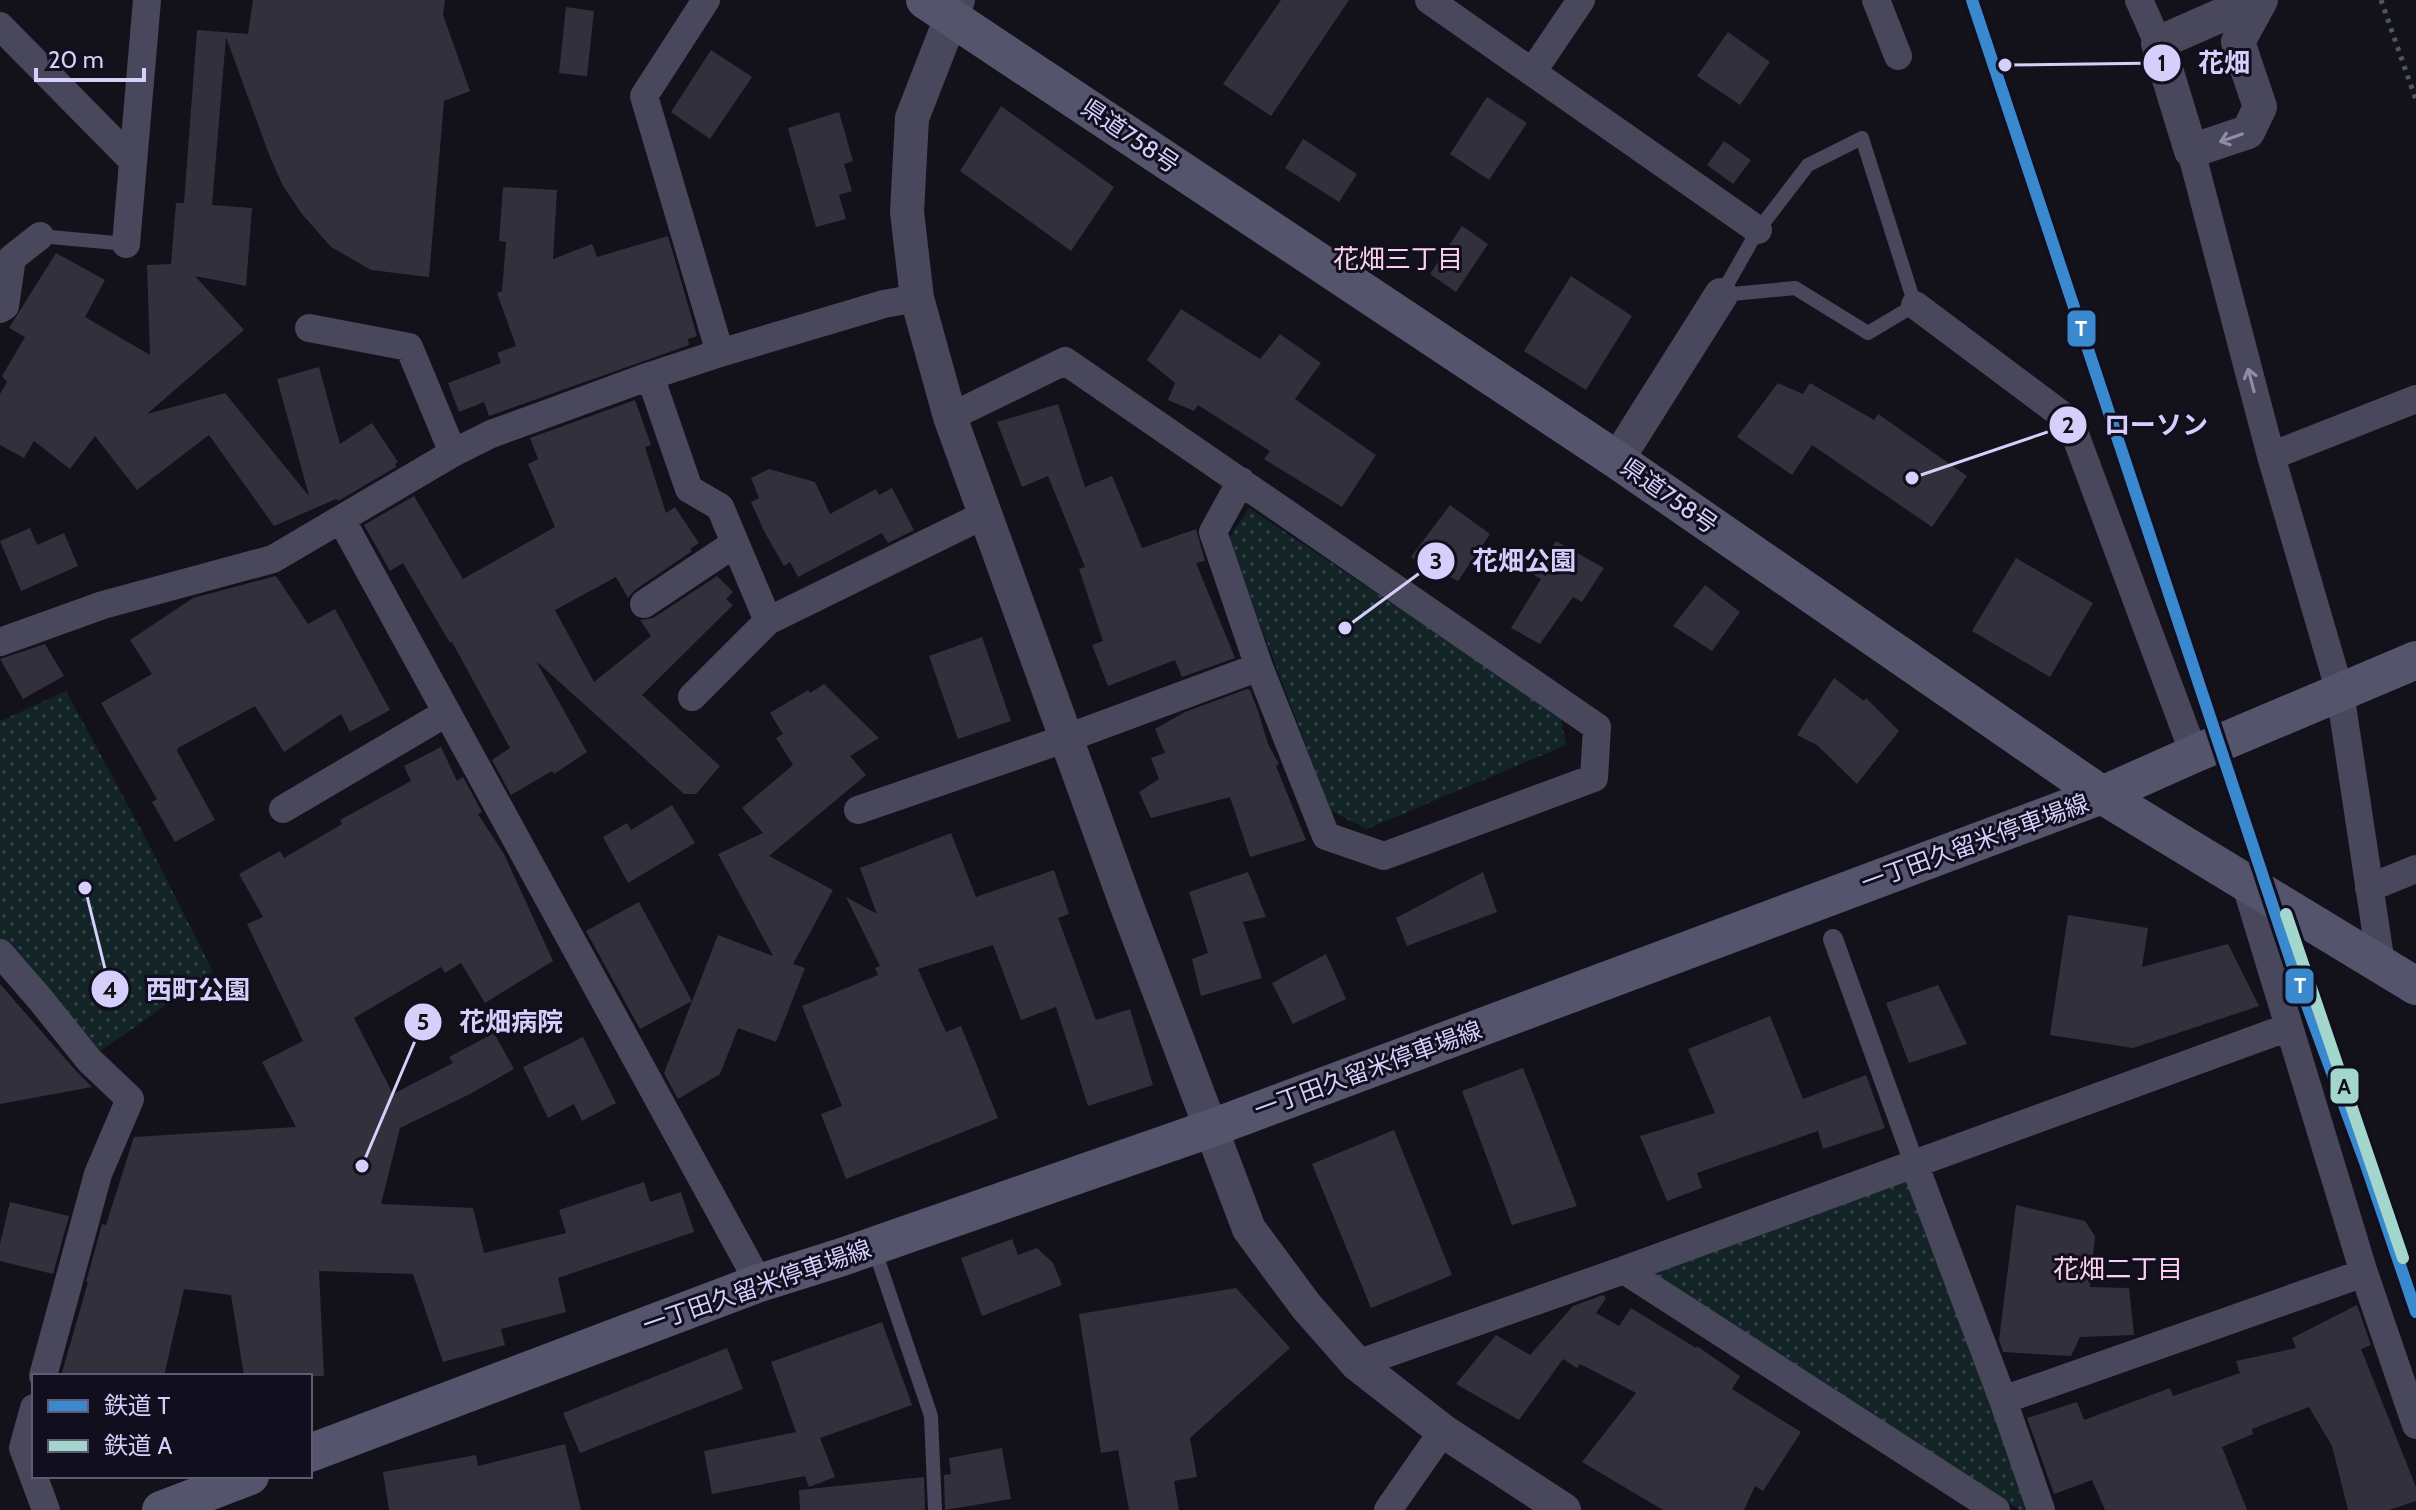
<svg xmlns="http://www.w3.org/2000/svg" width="2416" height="1510" font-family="Cabin,'Noto Sans JP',sans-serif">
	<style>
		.grass { fill: url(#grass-dots) }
		.building { fill: #31303c }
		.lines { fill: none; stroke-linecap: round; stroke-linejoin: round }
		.path { stroke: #4b5863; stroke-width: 5; stroke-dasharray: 4 6; stroke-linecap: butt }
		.service { stroke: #49475b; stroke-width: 14 }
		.pedestrian { stroke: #49475b; stroke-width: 20 }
		.minor { stroke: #49475b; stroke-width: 28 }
		.tertiary { stroke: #49475b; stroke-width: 34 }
		.secondary { stroke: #55546d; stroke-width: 38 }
		.rail-1-casing { stroke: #110e1e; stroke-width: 18 }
		.rail-2-casing { stroke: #110e1e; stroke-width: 18 }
		.rail-1 { stroke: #3a89ce; stroke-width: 12 }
		.rail-2 { stroke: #a3d6cc; stroke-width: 12 }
		.oneway { stroke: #8f8bab }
		.labels { text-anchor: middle; stroke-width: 6; stroke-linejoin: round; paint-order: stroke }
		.street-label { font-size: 24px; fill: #d5cffb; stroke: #110e1e }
		.neighbourhood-label { font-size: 26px; fill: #fbd1eb; stroke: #110e1e }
		.leader { fill: none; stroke: #d5cffb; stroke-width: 3 }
		.callout-dot { fill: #d5cffb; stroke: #110e1e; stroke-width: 3 }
		.mark-label { font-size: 24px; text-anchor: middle; font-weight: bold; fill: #111 }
		.callout-label { font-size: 26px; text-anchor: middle; font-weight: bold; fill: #d5cffb; stroke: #110e1e; stroke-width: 6; stroke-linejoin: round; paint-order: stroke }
		.line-badge { stroke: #110e1e; stroke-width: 3 }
		.badge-label { font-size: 22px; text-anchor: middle; font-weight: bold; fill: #fff }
		.pale-badge-label { font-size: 22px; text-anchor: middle; font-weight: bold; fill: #111 }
	</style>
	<defs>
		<pattern id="grass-dots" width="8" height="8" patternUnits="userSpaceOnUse" patternTransform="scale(2)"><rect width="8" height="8" fill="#122425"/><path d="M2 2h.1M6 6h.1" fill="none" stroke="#344346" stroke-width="1.8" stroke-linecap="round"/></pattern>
	</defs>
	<rect width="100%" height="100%" fill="#13121a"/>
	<!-- grass -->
	<path class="grass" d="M 1249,508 L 1560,715 L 1566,745 L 1367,829 L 1331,811 L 1228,540 Z
		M 66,691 L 144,835 L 213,972 L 99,1052 L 0,941 L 0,720 L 1,721 Z
		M 1911,1175 L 2028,1510 L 2020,1510 L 1651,1272 Z"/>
	<!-- building -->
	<path class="building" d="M 253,0 L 445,0 L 443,15 L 470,91 L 444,101 L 429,277 L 371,270 L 331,247 L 302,214 L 283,186 L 270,157 L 226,37 L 212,205 L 252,208 L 246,286 L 195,276 L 244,330 L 147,414 L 225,393 L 309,496 L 277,379 L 319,367 L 340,444 L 372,423 L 398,462 L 395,464 L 396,467 L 338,501 L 336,499 L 274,526 L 209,435 L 137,490 L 95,436 L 70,469 L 34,441 L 24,458 L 0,445 L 0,394 L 7,382 L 2,376 L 25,337 L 9,328 L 56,253 L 105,280 L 85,317 L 150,355 L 147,265 L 171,264 L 176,203 L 184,203 L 197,30 L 248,34 Z
		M 1281,0 L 1349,0 L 1271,116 L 1223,84 Z
		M 566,7 L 594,11 L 587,76 L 559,73 Z
		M 1728,32 L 1770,62 L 1740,105 L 1697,76 Z
		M 711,50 L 752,77 L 710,139 L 671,112 Z
		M 1487,97 L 1527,123 L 1489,180 L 1450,154 Z
		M 1001,106 L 1114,187 L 1071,251 L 960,171 Z
		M 839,112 L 853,161 L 844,164 L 852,191 L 839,195 L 846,219 L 816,227 L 788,128 Z
		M 1303,139 L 1357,174 L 1339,202 L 1285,168 Z
		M 1724,141 L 1751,160 L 1733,184 L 1707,165 Z
		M 503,187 L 557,190 L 553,259 L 592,244 L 597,257 L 668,236 L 697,336 L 688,339 L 689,345 L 489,416 L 484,402 L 459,412 L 448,383 L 501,363 L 497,353 L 516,346 L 497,293 L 502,291 L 506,242 L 499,241 Z
		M 1462,226 L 1488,244 L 1456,292 L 1430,274 Z
		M 1571,276 L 1632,316 L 1586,390 L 1524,351 Z
		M 1181,309 L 1260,359 L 1280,334 L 1321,363 L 1295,399 L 1376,455 L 1342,507 L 1264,459 L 1270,451 L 1198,405 L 1194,411 L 1168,400 L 1175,383 L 1147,360 Z
		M 1778,383 L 1803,394 L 1810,383 L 1874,420 L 1878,414 L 1967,476 L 1932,527 L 1812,445 L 1792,475 L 1737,437 Z
		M 635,400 L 651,445 L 645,447 L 666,513 L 675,507 L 699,543 L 690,549 L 692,551 L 635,590 L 628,598 L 616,577 L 555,610 L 594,682 L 651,636 L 640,620 L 653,618 L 717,576 L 733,592 L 726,599 L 733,605 L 642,695 L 720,766 L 696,794 L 684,794 L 536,661 L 587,752 L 554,774 L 552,771 L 511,795 L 492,760 L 510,748 L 452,642 L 450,643 L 403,563 L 390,571 L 364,525 L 414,496 L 463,579 L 555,527 L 528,464 L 538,459 L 530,438 Z
		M 1058,404 L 1085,487 L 1112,476 L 1142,548 L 1196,529 L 1205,561 L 1196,563 L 1235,658 L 1182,677 L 1175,660 L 1108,686 L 1092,645 L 1103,641 L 1079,569 L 1085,567 L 1048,476 L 1022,487 L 997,422 Z
		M 769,469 L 815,482 L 830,514 L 876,489 L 879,495 L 892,488 L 914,530 L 888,543 L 882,533 L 798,577 L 790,562 L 784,566 L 764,531 L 751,502 L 759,498 L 751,478 Z
		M 1450,505 L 1490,534 L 1458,581 L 1411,557 Z
		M 30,528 L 37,545 L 64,533 L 78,566 L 21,591 L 0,541 Z
		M 1556,541 L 1604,568 L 1582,602 L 1573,597 L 1540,644 L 1511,628 L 1541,579 L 1534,575 Z
		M 2016,558 L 2093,603 L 2050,677 L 1972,631 Z
		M 276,576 L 308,624 L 335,609 L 390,710 L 350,732 L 341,714 L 284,752 L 255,706 L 178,748 L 177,751 L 215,820 L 175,842 L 152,802 L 157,799 L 101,703 L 152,674 L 130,640 L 193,598 Z
		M 1705,585 L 1740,612 L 1712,651 L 1673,626 Z
		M 982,637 L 1011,721 L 958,739 L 929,656 Z
		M 45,644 L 64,676 L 23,699 L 0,659 Z
		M 1834,678 L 1864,701 L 1866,698 L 1899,731 L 1857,784 L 1817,745 L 1797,735 Z
		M 824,684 L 879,738 L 850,756 L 866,775 L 769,856 L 833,890 L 793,964 L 805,968 L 776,1042 L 738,1028 L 720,1074 L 678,1099 L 664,1073 L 718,935 L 773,956 L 718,854 L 763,833 L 742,808 L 793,765 L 776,738 L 783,734 L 770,713 L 808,690 L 810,693 Z
		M 1247,689 L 1250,690 L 1258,711 L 1268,744 L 1279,764 L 1276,766 L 1306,840 L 1250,857 L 1230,797 L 1151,818 L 1139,792 L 1159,779 L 1151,758 L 1165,753 L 1155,729 L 1185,712 Z
		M 441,747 L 457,781 L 463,777 L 482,812 L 478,814 L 504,854 L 553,961 L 485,1003 L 461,963 L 445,973 L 441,967 L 354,1018 L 393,1094 L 453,1063 L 449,1057 L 494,1033 L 514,1069 L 470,1094 L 400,1128 L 381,1204 L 473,1208 L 484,1253 L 566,1233 L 559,1210 L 644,1182 L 650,1202 L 681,1192 L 694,1232 L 558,1278 L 566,1312 L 501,1329 L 505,1345 L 443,1362 L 413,1274 L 319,1271 L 324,1376 L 244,1376 L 231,1295 L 184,1289 L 164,1376 L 61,1376 L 88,1282 L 86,1282 L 102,1224 L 106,1225 L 134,1137 L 296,1127 L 262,1062 L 303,1041 L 247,924 L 263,917 L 239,874 L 280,851 L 284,858 L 342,824 L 340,820 L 411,781 L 404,766 Z
		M 672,805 L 695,843 L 628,883 L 603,837 L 627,823 L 631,830 Z
		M 951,833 L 976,897 L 1054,870 L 1069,914 L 1058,918 L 1096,1020 L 1130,1009 L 1153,1085 L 1088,1106 L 1056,1007 L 1021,1020 L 993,945 L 918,969 L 946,1032 L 961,1026 L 998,1118 L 846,1179 L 821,1114 L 842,1106 L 802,1006 L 878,975 L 875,968 L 880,966 L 846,897 L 877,914 L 860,868 Z
		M 1248,872 L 1266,917 L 1243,922 L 1262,978 L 1201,996 L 1192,959 L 1208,953 L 1189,892 Z
		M 1483,872 L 1497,912 L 1407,946 L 1396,918 Z
		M 639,902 L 692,1001 L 640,1029 L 586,931 Z
		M 2068,915 L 2148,928 L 2142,967 L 2228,944 L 2259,1006 L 2133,1048 L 2050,1035 Z
		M 1326,954 L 1346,999 L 1293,1024 L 1272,983 Z
		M 0,984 L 76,1071 L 92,1087 L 0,1104 Z
		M 1938,985 L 1967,1044 L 1909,1063 L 1886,1003 Z
		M 1770,1016 L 1803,1099 L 1866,1075 L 1885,1128 L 1823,1149 L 1818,1131 L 1697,1173 L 1702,1188 L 1667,1201 L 1640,1136 L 1715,1113 L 1688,1049 Z
		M 583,1037 L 616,1103 L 582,1121 L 574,1104 L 548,1118 L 523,1067 Z
		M 1523,1068 L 1577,1206 L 1512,1225 L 1462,1091 Z
		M 1394,1130 L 1452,1275 L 1371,1308 L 1312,1164 Z
		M 10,1202 L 69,1216 L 53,1274 L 0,1261 L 0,1244 Z
		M 2016,1205 L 2085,1221 L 2095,1236 L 2090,1287 L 2129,1288 L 2134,1335 L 2080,1337 L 2071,1356 L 2003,1352 L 1999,1340 Z
		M 1012,1239 L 1018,1255 L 1037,1248 L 1053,1263 L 1062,1285 L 982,1316 L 961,1258 Z
		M 1236,1288 L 1290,1348 L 1190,1438 L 1197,1477 L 1174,1481 L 1179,1510 L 1129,1510 L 1118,1450 L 1101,1453 L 1079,1314 Z
		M 1603,1295 L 1606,1298 L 1596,1313 L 1619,1326 L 1631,1308 L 1696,1348 L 1697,1346 L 1740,1376 L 1732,1389 L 1801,1432 L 1763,1491 L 1755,1486 L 1744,1510 L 1663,1510 L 1582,1462 L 1636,1393 L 1580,1364 L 1577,1368 L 1563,1359 L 1519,1420 L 1456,1384 L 1496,1335 L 1530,1355 L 1573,1306 Z
		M 2357,1305 L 2371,1345 L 2361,1349 L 2416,1487 L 2416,1501 L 2389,1510 L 2348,1510 L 2332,1446 L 2309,1407 L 2252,1429 L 2253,1434 L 2222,1447 L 2247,1510 L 2105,1510 L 2092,1480 L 2054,1494 L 2027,1418 L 2077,1402 L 2084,1420 L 2170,1388 L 2173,1396 L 2240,1373 L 2236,1361 L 2296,1348 L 2292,1338 Z
		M 882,1322 L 912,1405 L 820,1438 L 835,1477 L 809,1487 L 805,1476 L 712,1494 L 704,1451 L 796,1432 L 771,1362 Z
		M 727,1348 L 743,1389 L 580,1453 L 563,1413 Z
		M 565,1444 L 581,1510 L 389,1510 L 383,1472 L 476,1455 L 478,1466 Z
		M 1002,1448 L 1011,1499 L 945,1510 L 944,1475 L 951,1474 L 949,1458 Z
		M 924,1477 L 925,1510 L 800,1510 L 799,1490 Z"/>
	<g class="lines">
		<!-- path -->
		<path class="path" d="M 2381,0 L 2416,100"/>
		<!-- service -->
		<path class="service" d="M 1862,138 L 1915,305 L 1868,333 L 1795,288 L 1721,295 L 1758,230 L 1808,165 Z
			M 40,236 L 126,244
			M 874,1248 L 931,1416 L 935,1510"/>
		<!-- pedestrian -->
		<path class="pedestrian" d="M 1833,939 L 1914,1163"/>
		<!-- minor -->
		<path class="minor" d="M 706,0 L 644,96 L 720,353
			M 1429,0 L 1758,230
			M 1876,0 L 1898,56
			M 2139,0 L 2158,43
			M 0,26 L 133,161
			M 1533,71 L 1581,0
			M 2191,151 L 2271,456 L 2340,692 L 2381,964
			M 126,244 L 147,0
			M 1915,305 L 2070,421 L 2194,754
			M 0,309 L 5,306 L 12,258 L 40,236
			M 309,328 L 409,347 L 453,453
			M 650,376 L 689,489 L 720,507 L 768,621 L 986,514
			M 950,417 L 1065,361 L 1597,727 L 1594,778 L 1384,856 L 1326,836 L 1259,667 L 1213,532 L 1241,481
			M 2271,456 L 2416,399
			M 341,519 L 759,1283
			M 644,604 L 734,544
			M 0,642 L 103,605 L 273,559 L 453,453 L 491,434 L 650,376 L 720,353 L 884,304 L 917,298
			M 692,697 L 768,621
			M 283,809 L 446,713
			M 858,810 L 1067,738 L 1259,667
			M 2245,882 L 2364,1273 L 2416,1425
			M 2369,888 L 2416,869
			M 0,953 L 40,999 L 89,1060 L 130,1099 L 98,1174 L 43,1376
			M 1914,1163 L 2003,1400 L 2041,1510
			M 1624,1270 L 1996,1510
			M 1357,1364 L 1624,1270 L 2289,1027
			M 2003,1400 L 2364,1273
			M 34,1408 L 23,1448 L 46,1510
			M 1388,1510 L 1443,1431"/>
		<!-- tertiary -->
		<path class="tertiary" d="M 958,0 L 912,118 L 907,212 L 917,298 L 950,417 L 1125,901 L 1249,1229 L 1306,1306 L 1357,1364 L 1443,1431 L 1564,1510
			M 2256,0 L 2158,43 L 2191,151 L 2248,132 L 2260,107 L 2238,42 L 2261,0
			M 1617,460 L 1721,295"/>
		<!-- secondary -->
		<path class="secondary" d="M 925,0 L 1617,460 L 2102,795 L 2416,986
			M 310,1453 L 759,1283 L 842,1257 L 1212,1128 L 2102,795 L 2194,754 L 2416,660
			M 161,1510 L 250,1476"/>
		<defs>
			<path id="rail-1" d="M 1972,0 L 2294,970 L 2366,1165 L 2416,1312"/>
			<path id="rail-2" d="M 2286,914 L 2403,1258"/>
		</defs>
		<!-- rail-1 casing -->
		<use href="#rail-1" class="rail-1-casing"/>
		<!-- rail-2 casing -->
		<use href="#rail-2" class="rail-2-casing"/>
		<!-- rail-1 -->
		<use href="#rail-1" class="rail-1"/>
		<!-- rail-2 -->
		<use href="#rail-2" class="rail-2"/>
	</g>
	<!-- one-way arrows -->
	<defs><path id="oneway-shaft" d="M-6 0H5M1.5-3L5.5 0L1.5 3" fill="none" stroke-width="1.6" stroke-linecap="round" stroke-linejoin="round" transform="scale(2)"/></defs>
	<g class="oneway">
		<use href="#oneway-shaft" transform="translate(2231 138) rotate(161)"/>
		<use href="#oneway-shaft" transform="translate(2251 380) rotate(-105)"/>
	</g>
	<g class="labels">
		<!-- street labels -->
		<g class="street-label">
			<text transform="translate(1130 136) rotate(34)" y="8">県道758号</text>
			<text transform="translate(1669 496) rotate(35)" y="8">県道758号</text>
			<text transform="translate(1975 843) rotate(-20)" y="8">一丁田久留米停車場線</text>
			<text transform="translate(1368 1070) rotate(-20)" y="8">一丁田久留米停車場線</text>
			<text transform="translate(757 1287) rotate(-19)" y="8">一丁田久留米停車場線</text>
		</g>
		<!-- neighbourhood labels -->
		<g class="neighbourhood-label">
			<text x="1398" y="268">花畑三丁目</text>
			<text x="2118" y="1278">花畑二丁目</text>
		</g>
	</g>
	<!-- callouts -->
	<path class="leader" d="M2005 65L2162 63M1912 478L2068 425M1345 628L1436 561M85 888L110 989M362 1166L423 1022"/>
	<g class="callout-dot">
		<circle cx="2005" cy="65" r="8"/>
		<circle cx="1912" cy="478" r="8"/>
		<circle cx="1345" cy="628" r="8"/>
		<circle cx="85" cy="888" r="8"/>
		<circle cx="362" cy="1166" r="8"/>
		<circle cx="2162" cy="63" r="20"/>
		<circle cx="2068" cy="425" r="20"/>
		<circle cx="1436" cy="561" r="20"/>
		<circle cx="110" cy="989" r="20"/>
		<circle cx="423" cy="1022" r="20"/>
	</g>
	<g class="mark-label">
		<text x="2162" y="71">1</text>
		<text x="2068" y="433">2</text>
		<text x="1436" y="569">3</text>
		<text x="110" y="998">4</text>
		<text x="423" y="1030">5</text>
	</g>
	<g class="callout-label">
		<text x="2224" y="72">花畑</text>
		<text x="2156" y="434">ローソン</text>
		<text x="1524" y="570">花畑公園</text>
		<text x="198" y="999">西町公園</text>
		<text x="511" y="1031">花畑病院</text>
	</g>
	<g class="line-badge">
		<rect x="2066" y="309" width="31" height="39" rx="8" fill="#3a89ce"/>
		<rect x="2284" y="967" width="31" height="38" rx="8" fill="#3a89ce"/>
		<rect x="2329" y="1067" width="31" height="38" rx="8" fill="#a3d6cc"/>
	</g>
	<g class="badge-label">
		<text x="2081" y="336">T</text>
		<text x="2300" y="993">T</text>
	</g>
	<g class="pale-badge-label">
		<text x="2344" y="1094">A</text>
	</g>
	<!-- legend -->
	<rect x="32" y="1374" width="280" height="104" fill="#110e1e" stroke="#5f5b76" stroke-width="2"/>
	<rect x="48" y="1400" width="40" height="12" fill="#3a89ce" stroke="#5f5b76" stroke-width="2"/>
	<text x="104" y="1414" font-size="24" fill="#d5cffb">鉄道 T</text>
	<rect x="48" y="1440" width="40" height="12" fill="#a3d6cc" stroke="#5f5b76" stroke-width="2"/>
	<text x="104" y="1454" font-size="24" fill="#d5cffb">鉄道 A</text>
	<!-- scale -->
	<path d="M36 68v12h108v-12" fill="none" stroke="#d5cffb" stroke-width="4"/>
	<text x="48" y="68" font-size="24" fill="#d5cffb" stroke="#110e1e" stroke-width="6" paint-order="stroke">20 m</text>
</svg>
